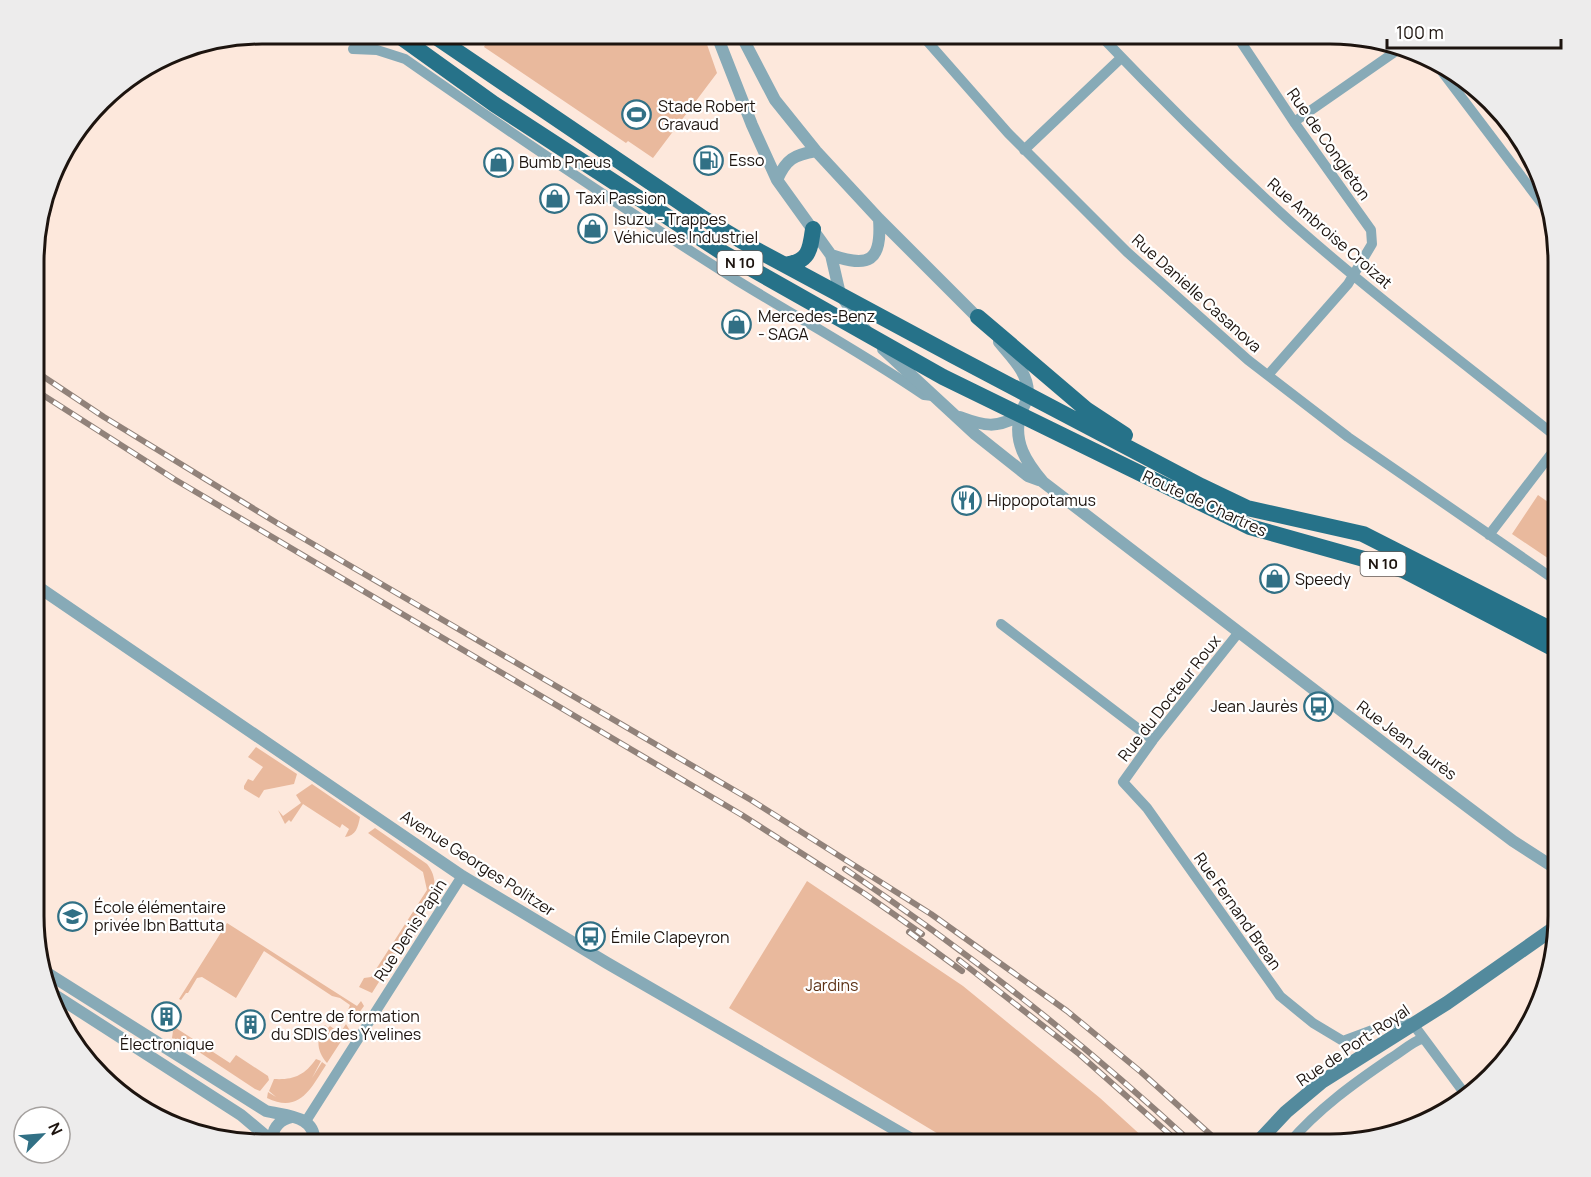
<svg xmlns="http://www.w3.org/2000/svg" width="1591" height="1177" font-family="Manrope,sans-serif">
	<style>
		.green { fill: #e9b99d }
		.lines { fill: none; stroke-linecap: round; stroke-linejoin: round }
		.minor { stroke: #87aab7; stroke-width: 10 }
		.tertiary { stroke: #87aab7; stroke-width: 12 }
		.secondary { stroke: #538a9d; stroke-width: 14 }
		.primary { stroke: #267289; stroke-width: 16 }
		.rail-casing { stroke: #91827a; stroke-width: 6 }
		.rail { stroke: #fff; stroke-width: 4; stroke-dasharray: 11; stroke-linecap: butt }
		.labels { text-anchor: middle; stroke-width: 4.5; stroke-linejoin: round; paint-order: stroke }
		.shield { fill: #fff; stroke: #615a57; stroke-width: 1.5 }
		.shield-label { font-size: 15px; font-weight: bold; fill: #1d140f }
		.poi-label { font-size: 16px; fill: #1d140f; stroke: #fff; text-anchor: start }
		.street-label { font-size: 16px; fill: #1d140f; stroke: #fff }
		.park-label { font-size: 16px; fill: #5c3114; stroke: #fff }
		.rim { fill: none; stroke: #1d140f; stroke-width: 3 }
	</style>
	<rect width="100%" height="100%" fill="#fde8dc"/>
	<!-- green -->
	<path class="green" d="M 467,33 L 703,33 L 717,73 L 653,158 L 628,141 L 626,143 L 484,47 L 485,45 Z
		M 1538,495 L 1558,509 L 1558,565 L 1512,534 Z
		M 256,747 L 297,774 L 294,784 L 264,790 L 259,798 L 244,789 L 244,786 L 248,779 L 253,781 L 263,767 L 248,757 Z
		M 312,784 L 360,817 C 358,827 356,836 345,837 L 349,829 L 342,824 L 340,828 L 303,804 L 291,822 L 289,820 L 285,824 L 278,810 L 283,816 L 301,803 L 296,795 Z
		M 375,828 L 427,864 C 435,874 436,884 433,896 L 372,993 L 359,987 L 364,978 L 371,977 L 427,890 L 423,872 L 368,833 Z
		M 807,881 L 963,986 L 1100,1098 L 1145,1139 L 1138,1144 L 955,1144 L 729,1008 Z
		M 227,923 L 357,1006 L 361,1001 L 364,1006 L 356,1017 L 346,1015 L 350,1005 L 340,998 L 332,996 L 264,951 L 236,998 L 202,977 L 197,978 L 188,993 L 186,993 L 181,1000 L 179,999 Z
		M 346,1024 L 349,1029 L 327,1063 C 317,1051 315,1039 325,1025 L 328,1028 L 330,1026 L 340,1033 Z
		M 176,1028 L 230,1063 L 236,1055 L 268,1076 L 269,1080 L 260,1091 L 255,1089 L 190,1046 L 188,1048 L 172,1038 L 173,1031 Z
		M 316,1059 L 321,1061 L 312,1078 L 322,1062 L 326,1065 C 311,1088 300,1114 267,1098 L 268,1092 L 276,1097 L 269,1091 L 274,1079 C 293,1080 304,1076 316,1059 Z"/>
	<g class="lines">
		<!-- minor -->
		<path class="minor" d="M 920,33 L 1008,133 L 1127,252 L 1248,360 L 1348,437 L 1558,582
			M 1098,33 C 1161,99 1226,163 1293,224 C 1378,299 1469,367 1558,438
			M 1235,33 L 1294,122 L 1371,230 L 1372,244 L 1348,284 L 1268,375
			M 353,49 L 377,50 L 405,59 C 514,135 625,210 738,281 C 800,319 864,354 924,395 L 933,396
			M 1434,61 L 1546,209
			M 1294,122 L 1402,47
			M 1024,150 L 1121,58
			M 1489,535 L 1558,445
			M 1001,624 L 1153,740
			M 1239,632 L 1153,740 L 1123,782 L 1147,808 L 1280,996 L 1313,1023 L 1343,1041 L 1394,1022 L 1413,1024 L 1465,1094
			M 306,1121 L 462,876
			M 1289,1143 C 1318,1109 1354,1083 1391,1058 C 1401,1052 1412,1042 1423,1038"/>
		<!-- tertiary -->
		<path class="tertiary" d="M 716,33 L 752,125 L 777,180 L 831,255 L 840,294 L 867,332
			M 740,33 L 775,100 L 816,151 L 879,219 L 982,322
			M 777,180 C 786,159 794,155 816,151
			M 831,255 C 869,268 882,262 879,219
			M 999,342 C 1011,357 1028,372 1028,393 C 1028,401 1022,408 1020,415 C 1013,442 1026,462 1043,482 L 1424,774 L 1513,841 L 1558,870
			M 883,349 L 975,434 L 1028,476 L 1039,480
			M 960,417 C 984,426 997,429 1020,415
			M 34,584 L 462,876 L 607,963 L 920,1144
			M 44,971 L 266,1111 C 286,1116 317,1115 314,1144
			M 50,992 L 241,1115 L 272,1141
			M 273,1144 C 271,1130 278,1120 292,1117"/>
		<!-- secondary -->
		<path class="secondary" d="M 1256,1144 L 1286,1112 L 1323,1081 L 1447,1003 L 1557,926"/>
		<!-- primary -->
		<path class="primary" d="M 395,33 L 494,104 L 720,251 L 943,377 L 1250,527 L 1403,570 L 1558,651
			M 430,33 L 703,218 L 755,249 L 954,356 L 1201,486 L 1247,508 L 1363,534 L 1558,633
			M 785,265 C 809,261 810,251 813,229
			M 978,317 L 1087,410 L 1125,435"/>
		<defs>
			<path id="rail" d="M 35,371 L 104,417 L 277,523 L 751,800 L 931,914 L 1067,1011 L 1141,1072 L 1221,1144
				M 35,390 L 174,479 L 742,815 L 865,894 L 922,934
				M 845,869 C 968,952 1084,1043 1193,1144
				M 909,932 L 962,971
				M 959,960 L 1079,1054 L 1176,1140"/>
		</defs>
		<!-- rail casing -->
		<use href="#rail" class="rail-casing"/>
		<!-- rail -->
		<use href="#rail" class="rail"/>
	</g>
	<!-- icons -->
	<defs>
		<symbol id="stadium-ring" viewBox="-11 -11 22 22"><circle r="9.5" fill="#fff" stroke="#317085" stroke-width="1.5"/><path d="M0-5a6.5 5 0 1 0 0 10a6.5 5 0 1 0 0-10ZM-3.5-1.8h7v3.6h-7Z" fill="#317085"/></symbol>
		<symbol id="fuel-ring" viewBox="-11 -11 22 22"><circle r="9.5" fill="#fff" stroke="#317085" stroke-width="1.5"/><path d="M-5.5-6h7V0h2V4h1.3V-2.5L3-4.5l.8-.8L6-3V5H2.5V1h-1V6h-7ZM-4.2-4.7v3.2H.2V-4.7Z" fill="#317085"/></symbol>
		<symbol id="shop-ring" viewBox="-11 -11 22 22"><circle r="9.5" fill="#fff" stroke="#317085" stroke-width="1.5"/><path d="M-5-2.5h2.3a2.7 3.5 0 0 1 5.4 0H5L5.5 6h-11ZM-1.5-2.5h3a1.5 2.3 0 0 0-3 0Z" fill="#317085"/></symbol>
		<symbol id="restaurant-ring" viewBox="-11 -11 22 22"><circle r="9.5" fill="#fff" stroke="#317085" stroke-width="1.5"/><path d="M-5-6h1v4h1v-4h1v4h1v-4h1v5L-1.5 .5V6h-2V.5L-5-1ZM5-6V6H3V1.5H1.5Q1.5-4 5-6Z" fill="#317085"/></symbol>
		<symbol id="bus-ring" viewBox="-11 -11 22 22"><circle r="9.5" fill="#fff" stroke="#317085" stroke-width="1.5"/><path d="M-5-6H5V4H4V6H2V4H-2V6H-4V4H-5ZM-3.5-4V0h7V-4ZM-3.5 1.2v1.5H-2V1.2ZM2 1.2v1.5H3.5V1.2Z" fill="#317085"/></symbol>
		<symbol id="school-ring" viewBox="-11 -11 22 22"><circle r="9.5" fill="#fff" stroke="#317085" stroke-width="1.5"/><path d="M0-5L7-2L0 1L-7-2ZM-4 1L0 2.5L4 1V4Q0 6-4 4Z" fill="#317085"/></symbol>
		<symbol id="building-ring" viewBox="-11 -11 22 22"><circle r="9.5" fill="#fff" stroke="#317085" stroke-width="1.5"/><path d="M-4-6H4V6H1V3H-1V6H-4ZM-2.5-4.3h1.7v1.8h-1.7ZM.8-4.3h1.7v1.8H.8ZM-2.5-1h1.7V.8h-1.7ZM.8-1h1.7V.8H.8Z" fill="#317085"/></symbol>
	</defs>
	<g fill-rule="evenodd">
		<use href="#stadium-ring" x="620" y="98" width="33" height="33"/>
		<use href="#fuel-ring" x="692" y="144" width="33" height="33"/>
		<use href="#shop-ring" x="482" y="146" width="33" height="33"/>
		<use href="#shop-ring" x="538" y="182" width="33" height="33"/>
		<use href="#shop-ring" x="576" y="212" width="33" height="33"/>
		<use href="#shop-ring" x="720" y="308" width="33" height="33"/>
		<use href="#restaurant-ring" x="950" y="484" width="33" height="33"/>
		<use href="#shop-ring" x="1258" y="562" width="33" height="33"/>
		<use href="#bus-ring" x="1302" y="690" width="33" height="33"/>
		<use href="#school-ring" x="56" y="900" width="33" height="33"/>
		<use href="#bus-ring" x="574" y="920" width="33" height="33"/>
		<use href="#building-ring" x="150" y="1000" width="33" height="33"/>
		<use href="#building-ring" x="234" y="1008" width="33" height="33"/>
	</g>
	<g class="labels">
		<!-- shield labels -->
		<g class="shield">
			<rect x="717.5" y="251" width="45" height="24" rx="4.5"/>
			<rect x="1360.5" y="552" width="45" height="24" rx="4.5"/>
		</g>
		<g class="shield-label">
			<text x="740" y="268">N 10</text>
			<text x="1383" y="569">N 10</text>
		</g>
		<!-- poi labels -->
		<g class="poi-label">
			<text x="658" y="112">Stade Robert<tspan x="658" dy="18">Gravaud</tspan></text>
			<text x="729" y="166">Esso</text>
			<text x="519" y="168">Bumb Pneus</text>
			<text x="576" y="204">Taxi Passion</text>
			<text x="614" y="225">Isuzu - Trappes<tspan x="614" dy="18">Véhicules Industriel</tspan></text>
			<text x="758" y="322">Mercedes-Benz<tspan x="758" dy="18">- SAGA</tspan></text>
			<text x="987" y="506">Hippopotamus</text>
			<text x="1295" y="585">Speedy</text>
			<text x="1298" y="712" text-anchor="end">Jean Jaurès</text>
			<text x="94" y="913">École élémentaire<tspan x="94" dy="18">privée Ibn Battuta</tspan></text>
			<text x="611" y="943">Émile Clapeyron</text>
			<text x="271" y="1022">Centre de formation<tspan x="271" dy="18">du SDIS des Yvelines</tspan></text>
			<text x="167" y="1050" text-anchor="middle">Électronique</text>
		</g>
		<!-- street labels -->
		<g class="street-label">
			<text transform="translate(1329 144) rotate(55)" y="6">Rue de Congleton</text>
			<text transform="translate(1330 233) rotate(41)" y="6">Rue Ambroise Croizat</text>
			<text transform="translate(1197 293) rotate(42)" y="6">Rue Danielle Casanova</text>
			<text transform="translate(1205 503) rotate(25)" y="6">Route de Chartres</text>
			<text transform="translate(1169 698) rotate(-52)" y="6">Rue du Docteur Roux</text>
			<text transform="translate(1407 740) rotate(37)" y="6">Rue Jean Jaurès</text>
			<text transform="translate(478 863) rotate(33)" y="6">Avenue Georges Politzer</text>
			<text transform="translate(1238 911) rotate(55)" y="6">Rue Fernand Brean</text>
			<text transform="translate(410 930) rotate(-57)" y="6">Rue Denis Papin</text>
			<text transform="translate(1353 1045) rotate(-34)" y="6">Rue de Port-Royal</text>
		</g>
		<!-- park labels -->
		<g class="park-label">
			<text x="832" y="991">Jardins</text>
		</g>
	</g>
	<!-- crop -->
	<path d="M0 0H1591V1177H0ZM262 44H1330A218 218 0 0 1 1548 262V916A218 218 0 0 1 1330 1134H262A218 218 0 0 1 44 916V262A218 218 0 0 1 262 44Z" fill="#edecec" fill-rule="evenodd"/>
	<path class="rim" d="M262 44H1330A218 218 0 0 1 1548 262V916A218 218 0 0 1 1330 1134H262A218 218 0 0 1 44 916V262A218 218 0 0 1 262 44Z"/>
	<!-- north arrow -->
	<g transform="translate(42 1135) rotate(65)"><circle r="28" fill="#ffffff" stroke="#a5a19f" stroke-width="1.5"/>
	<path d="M0-4.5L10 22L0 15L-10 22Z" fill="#317085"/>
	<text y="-9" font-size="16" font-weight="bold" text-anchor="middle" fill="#1d140f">N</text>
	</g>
	<!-- scale -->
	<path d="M1387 39v9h174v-9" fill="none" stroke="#1d140f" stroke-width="3"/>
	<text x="1396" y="39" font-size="18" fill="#1d140f" stroke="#ffffff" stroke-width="4.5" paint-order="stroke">100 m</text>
</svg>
